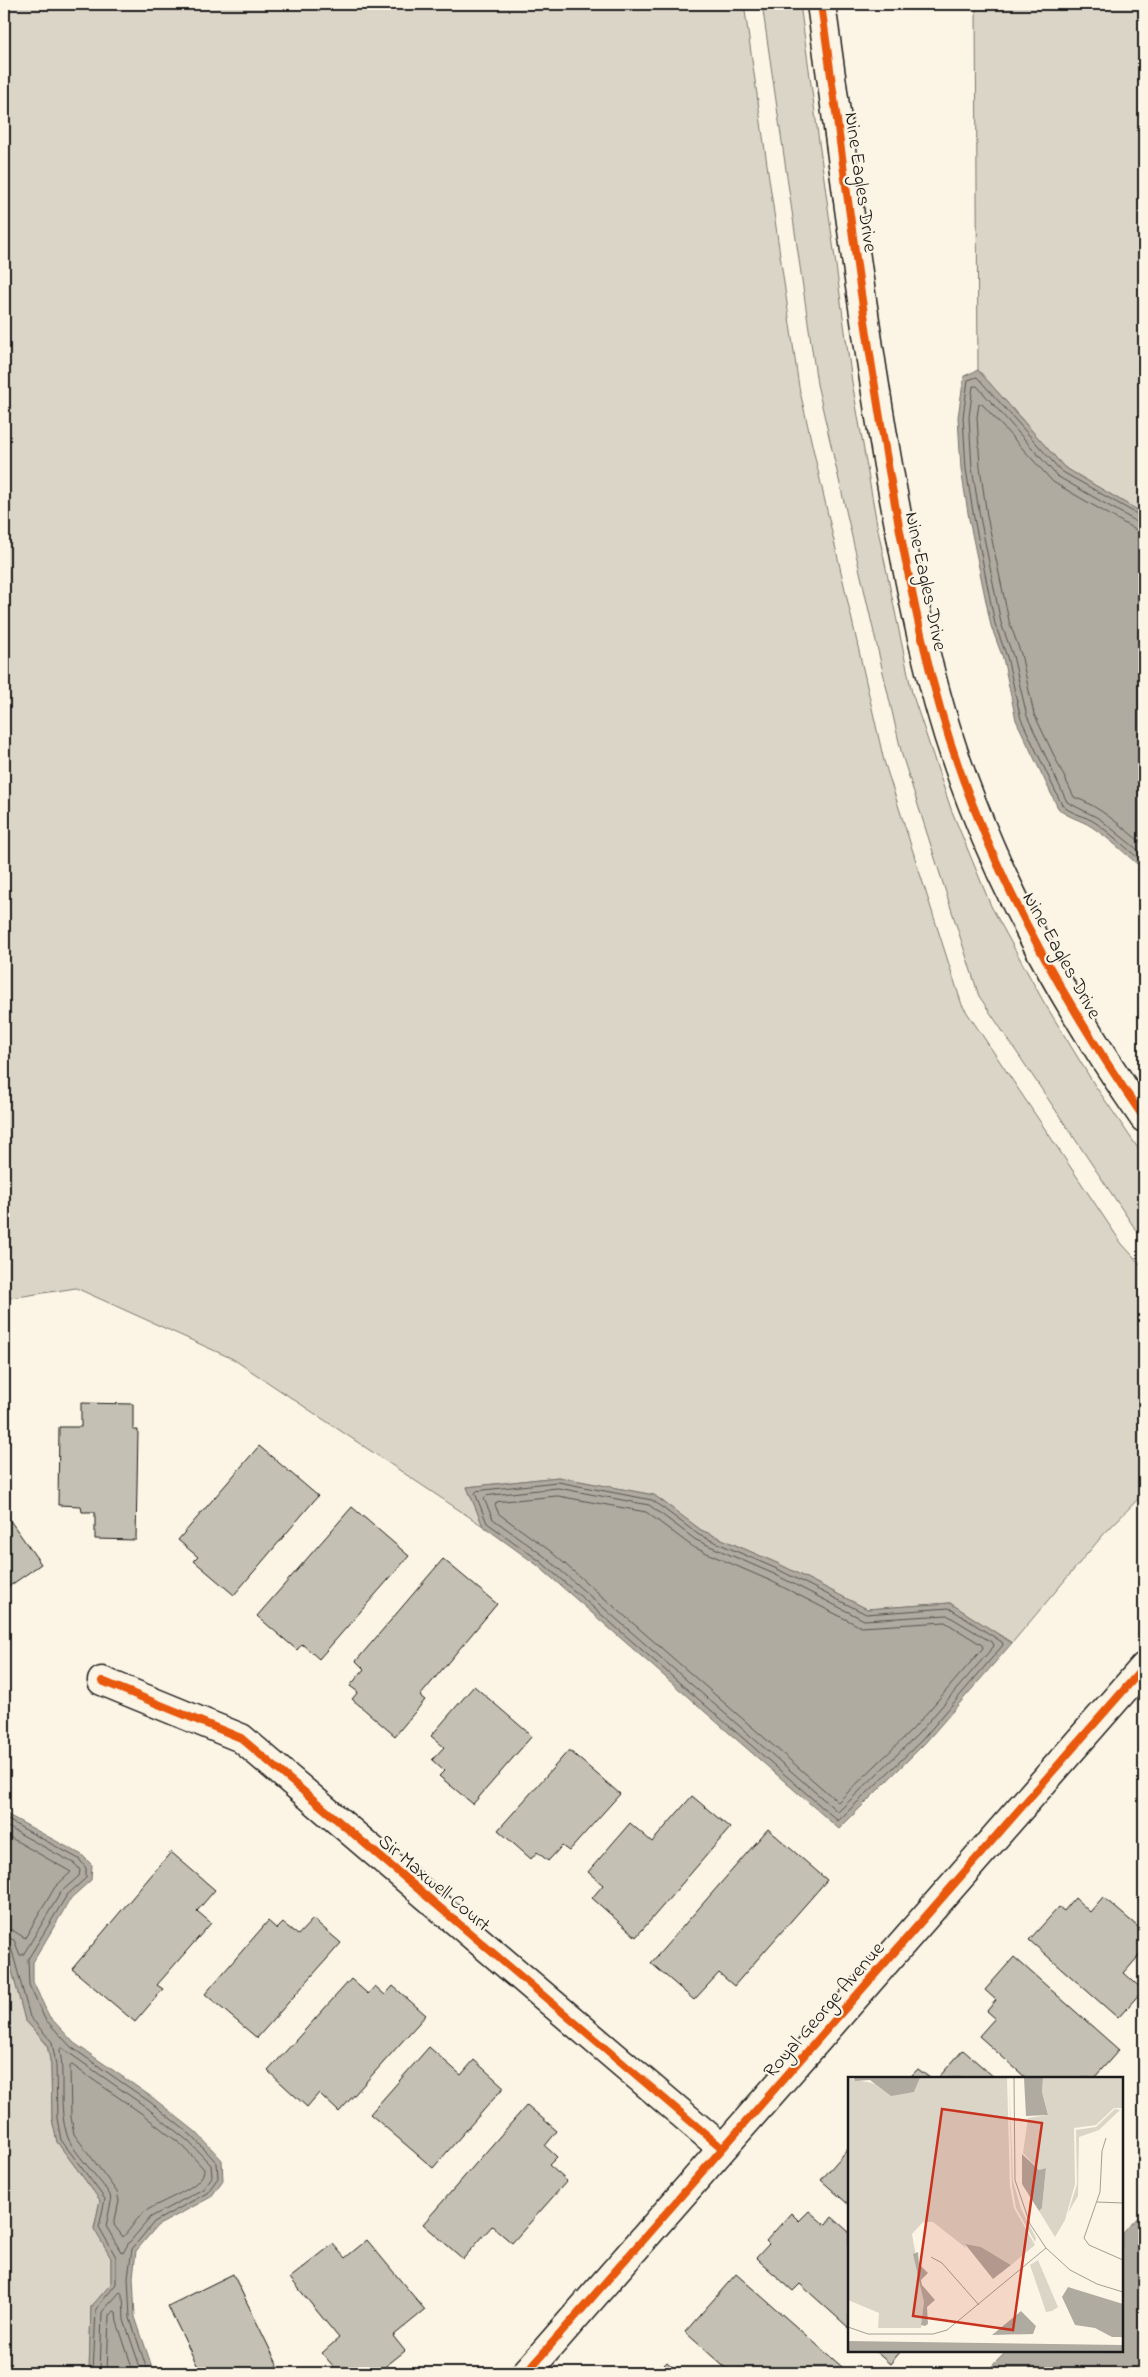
<svg xmlns="http://www.w3.org/2000/svg" width="1148" height="2377" font-family="'Indie Flower',sans-serif">
	<style>
		.green { fill: #dbd5c8; stroke: #7c7872 }
		.water { fill: #b0aba1; stroke: #75726c }
		.lines { fill: none; stroke-linecap: round; stroke-linejoin: round }
		.shore { stroke: #575551; stroke-width: 1 }
		.building { fill: #c4c0b3; stroke: #1c1c1c }
		.minor-casing { stroke: #1c1c1c; stroke-width: 31 }
		.minor { stroke: #fcf5e5; stroke-width: 28 }
		.cycleway-casing { stroke: #fcf5e5; stroke-width: 11 }
		.cycleway { stroke: #e8590c; stroke-width: 8 }
		.labels { text-anchor: middle; stroke-width: 4.5; stroke-linejoin: round; paint-order: stroke }
		.street-label { font-size: 20px; fill: #1c1c1c; stroke: #fcf5e5 }
		.inset-road { fill: none; stroke: #a29e95; stroke-width: 1 }
		.view { fill: #c8321e; fill-opacity: 0.15; stroke: #c8321e; stroke-width: 2.5 }
		.inset-edge { fill: none; stroke: #1c1c1c; stroke-width: 2.5 }
	</style>
	<rect width="100%" height="100%" fill="#fcf5e5"/>
	<filter id="ink" filterUnits="userSpaceOnUse"><feTurbulence type="fractalNoise" baseFrequency=".02" numOctaves="2"/><feDisplacementMap in="SourceGraphic" scale="10" xChannelSelector="R" yChannelSelector="G"/><feConvolveMatrix kernelMatrix="1 2 1 2 8 2 1 2 1" color-interpolation-filters="sRGB"/></filter>
	<g filter="url(#ink)">
		<!-- green -->
		<path class="green" d="M 4,4 L 744,4 L 799,387 L 884,761 L 962,1005 L 1122,1244 L 1144,1268 L 1144,1493 L 1103,1535 L 1012,1643 L 950,1603 L 867,1609 L 779,1564 L 701,1530 L 654,1495 L 558,1477 L 467,1487 L 483,1526 L 233,1359 L 76,1288 L 4,1299 Z
			M 762,4 L 800,4 L 852,382 L 878,530 L 912,693 L 951,809 L 991,906 L 1042,999 L 1094,1084 L 1144,1157 L 1144,1240 L 1136,1230 L 979,996 L 902,755 L 817,384 Z
			M 976,4 L 1144,4 L 1144,514 L 1064,467 L 978,370 Z
			M 4,1939 L 25,2020 L 47,2045 L 51,2065 L 52,2119 L 57,2142 L 100,2200 L 94,2228 L 111,2258 L 111,2284 L 91,2307 L 89,2373 L 4,2373 Z"/>
		<!-- water -->
		<path class="water" d="M 978,370 L 1064,467 L 1144,514 L 1144,870 C 1127,855 1110,839 1092,827 C 1080,819 1066,817 1058,808 L 1016,720 L 1003,658 L 991,626 L 969,519 L 961,469 L 958,417 L 964,376 Z
			M 558,1477 L 654,1495 L 701,1530 L 779,1564 L 867,1609 L 950,1603 L 1012,1643 L 925,1743 L 839,1829 L 537,1565 L 483,1526 L 467,1487 Z
			M 4,1810 L 8,1815 L 82,1855 L 92,1865 L 91,1880 L 71,1898 L 33,1962 L 33,1982 L 49,2016 L 74,2043 L 153,2098 L 196,2132 L 222,2160 L 223,2180 L 211,2197 L 157,2226 L 136,2251 L 133,2277 L 135,2317 L 154,2373 L 89,2373 L 91,2307 L 111,2284 L 111,2258 L 94,2229 L 100,2200 L 57,2142 L 52,2119 L 51,2065 L 47,2044 L 25,2020 L 4,1940 Z
			M 1144,2211 L 1144,2373 L 985,2373 L 1007,2351 L 1122,2351 L 1122,2234 Z"/>
		<g class="lines">
			<!-- shore -->
			<path class="shore" d="M 1144,518 L 1061,471 L 977,377 L 968,380 L 963,417 L 966,469 L 974,518 L 995,624 L 1007,657 L 1021,719 L 1062,805 C 1069,813 1086,816 1096,823 C 1113,835 1128,850 1144,863
				M 1144,524 L 1137,522 L 1057,476 L 977,386 L 973,386 L 969,417 L 972,468 L 980,517 L 1001,623 L 1013,656 L 1027,716 L 1067,802 L 1100,819 L 1144,855
				M 1144,532 L 1134,529 L 1053,482 L 982,404 L 979,404 L 977,417 L 980,467 L 987,516 L 1009,621 L 1021,654 L 1034,714 L 1074,797 C 1101,807 1122,827 1144,845
				M 558,1482 L 652,1500 L 699,1535 L 777,1569 L 866,1614 L 949,1608 L 1002,1642 L 1003,1645 L 922,1740 L 838,1821 L 540,1561 L 487,1523 L 475,1493 L 477,1491 Z
				M 558,1488 L 649,1505 L 696,1540 L 774,1574 L 864,1620 L 947,1615 L 993,1643 L 994,1646 L 917,1735 L 838,1812 L 544,1556 L 493,1519 L 484,1499 L 486,1496 Z
				M 558,1496 L 646,1512 L 693,1547 L 771,1581 L 861,1627 L 945,1622 L 982,1645 L 983,1648 L 912,1730 L 838,1802 L 549,1550 L 499,1514 L 495,1505 L 497,1502 Z
				M 4,1818 L 79,1859 L 86,1868 L 86,1878 L 67,1895 L 28,1959 L 29,1985 L 45,2019 L 71,2047 L 150,2102 L 192,2136 L 217,2163 L 218,2178 L 207,2193 L 154,2222 L 132,2249 L 128,2277 L 130,2318 L 148,2373
				M 4,1825 L 75,1864 L 80,1870 L 79,1876 L 61,1892 L 23,1955 L 20,1955 L 14,1940 L 4,1936
				M 4,1834 L 71,1872 L 55,1887 L 25,1938 L 12,1930 L 4,1929
				M 4,1943 L 11,1947 L 30,2017 L 52,2042 L 56,2065 L 57,2118 L 61,2140 L 105,2199 L 99,2227 L 116,2257 L 116,2284 L 96,2309 L 93,2373
				M 62,2048 L 146,2107 L 188,2141 L 211,2165 L 212,2177 L 203,2189 L 151,2217 L 128,2244 L 123,2253 L 121,2252 L 106,2226 L 111,2202 L 110,2195 C 101,2180 71,2150 67,2135 C 58,2108 65,2078 60,2050 Z
				M 72,2065 L 141,2113 L 183,2146 L 204,2169 C 205,2187 160,2201 146,2211 C 137,2217 131,2229 123,2237 L 114,2225 L 119,2201 L 117,2192 L 74,2134 L 71,2117 L 70,2067 Z
				M 100,2373 L 102,2312 L 120,2292 L 123,2294 L 124,2320 L 142,2373
				M 107,2373 L 109,2315 L 114,2311 L 116,2312 L 117,2322 L 134,2373"/>
		</g>
		<!-- building -->
		<path class="building" d="M 81,1403 L 133,1404 L 133,1430 L 138,1430 L 136,1540 L 95,1539 L 95,1512 L 82,1512 L 81,1506 L 58,1505 L 59,1427 L 81,1427 Z
			M 259,1446 L 318,1496 L 234,1595 L 194,1561 L 198,1557 L 178,1540 Z
			M 352,1507 L 409,1556 L 319,1659 L 302,1644 L 297,1650 L 257,1616 Z
			M 4,1512 L 41,1564 L 4,1590 Z
			M 443,1559 L 497,1604 L 420,1696 L 425,1700 L 395,1736 L 352,1699 L 358,1692 L 350,1686 L 364,1669 L 356,1661 Z
			M 474,1686 L 532,1736 L 473,1804 L 439,1776 L 444,1771 L 432,1760 L 444,1747 L 431,1736 Z
			M 569,1750 L 620,1794 L 569,1851 L 562,1846 L 548,1861 L 537,1852 L 531,1859 L 498,1830 Z
			M 692,1796 L 730,1828 L 636,1937 L 592,1898 L 603,1885 L 588,1872 L 630,1823 L 652,1842 Z
			M 768,1829 L 827,1880 L 734,1986 L 719,1973 L 694,2000 L 651,1963 Z
			M 171,1852 L 215,1890 L 197,1911 L 211,1923 L 157,1985 L 163,1989 L 135,2022 L 72,1969 Z
			M 1103,1897 L 1144,1932 L 1144,1950 L 1124,1973 L 1143,1990 L 1118,2018 L 1029,1940 L 1059,1907 L 1064,1911 L 1075,1898 L 1090,1912 Z
			M 313,1919 L 341,1943 L 257,2038 L 205,1994 L 268,1921 L 277,1929 L 283,1923 L 298,1935 Z
			M 1014,1957 L 1119,2050 L 1094,2078 L 1026,2078 L 979,2036 L 995,2018 L 987,2011 L 996,2000 L 985,1990 Z
			M 351,1979 L 368,1994 L 375,1986 L 385,1995 L 393,1986 L 426,2015 L 339,2112 L 319,2093 L 307,2107 L 268,2071 Z
			M 429,2047 L 461,2075 L 474,2060 L 504,2087 L 433,2168 L 370,2114 Z
			M 963,2050 L 995,2078 L 938,2078 Z
			M 918,2069 L 930,2078 L 909,2078 Z
			M 527,2105 L 557,2131 L 545,2146 L 557,2157 L 549,2165 L 567,2181 L 512,2243 L 492,2226 L 463,2259 L 423,2224 Z
			M 849,2148 L 849,2205 L 821,2180 Z
			M 809,2211 L 825,2225 L 832,2217 L 849,2232 L 849,2328 L 800,2284 L 793,2291 L 756,2258 L 769,2244 L 766,2241 L 791,2213 L 799,2221 Z
			M 367,2240 L 425,2310 L 393,2336 L 405,2351 L 377,2373 L 339,2373 L 322,2353 L 339,2338 L 290,2278 L 333,2244 L 345,2258 Z
			M 233,2274 L 281,2372 L 290,2368 L 292,2373 L 201,2373 L 168,2306 Z
			M 736,2274 L 849,2373 L 731,2373 L 685,2332 Z
			M 875,2351 L 901,2351 L 890,2364 Z
			M 667,2362 L 679,2373 L 648,2373 L 654,2368 L 658,2371 Z"/>
		<g class="lines">
			<defs>
				<path id="minor" d="M 821,4 C 843,160 862,316 889,471 C 909,583 930,697 972,803 C 1015,915 1076,1020 1144,1118
					M 102,1681 L 241,1738 L 722,2148
					M 526,2373 L 1144,1667"/>
			</defs>
			<!-- minor casing -->
			<use href="#minor" class="minor-casing"/>
			<!-- minor -->
			<use href="#minor" class="minor"/>
			<defs>
				<path id="cycleway" d="M 821,4 C 843,160 862,316 889,471 C 909,583 930,697 972,803 C 1015,915 1076,1020 1144,1118
					M 102,1681 L 241,1738 L 722,2148
					M 526,2373 L 1144,1667"/>
			</defs>
			<!-- cycleway casing -->
			<use href="#cycleway" class="cycleway-casing"/>
			<!-- cycleway -->
			<use href="#cycleway" class="cycleway"/>
		</g>
	</g>
	<g class="labels">
		<!-- street labels -->
		<g class="street-label">
			<text transform="translate(862 182) rotate(82)" y="7">Nine Eagles Drive</text>
			<text transform="translate(927 581) rotate(78)" y="7">Nine Eagles Drive</text>
			<text transform="translate(1063 955) rotate(61)" y="7">Nine Eagles Drive</text>
			<text transform="translate(435 1882) rotate(40)" y="7">Sir Maxwell Court</text>
			<text transform="translate(823 2009) rotate(-49)" y="7">Royal George Avenue</text>
		</g>
	</g>
	<!-- overview -->
	<g transform="translate(848 2077)">
		<rect width="275" height="275" fill="#fcf5e5"/>
		<path d="M 0,1 L 66,15 L 72,1 L 159,1 L 162,109 L 166,131 L 187,168 L 163,188 L 133,170 L 117,168 L 118,171 L 85,145 L 75,145 L 64,157 L 76,225 L 73,251 L 30,251 L 31,236 L 0,223 ZM 161,1 L 165,104 L 173,132 L 188,161 L 187,165 L 168,131 L 164,109 ZM 195,1 L 275,1 L 275,31 L 266,31 L 248,48 L 226,51 L 227,107 L 217,143 L 207,160 L 191,134 L 194,131 L 198,91 L 191,93 L 175,76 L 180,41 L 200,38 L 194,15 ZM 267,32 L 272,33 L 251,53 L 231,60 L 230,119 L 220,136 L 229,107 L 228,53 L 248,50 ZM 190,183 L 210,230 L 204,234 L 198,235 L 182,188 Z" fill="#dbd5c8"/>
		<path d="M 6,1 L 72,1 L 66,15 L 43,19 L 22,3 L 7,4 ZM 176,1 L 195,1 L 194,15 L 200,38 L 178,39 ZM 174,77 L 191,93 L 198,91 L 194,131 L 191,134 L 174,107 ZM 117,167 L 133,170 L 163,188 L 145,202 ZM 70,175 L 71,187 L 80,196 L 73,203 L 74,208 L 87,223 L 79,230 L 80,247 L 77,249 L 73,248 L 76,225 L 65,177 ZM 220,210 L 275,227 L 275,260 L 264,260 L 247,251 L 227,248 L 214,220 ZM 173,234 L 188,249 L 185,257 L 144,258 ZM 0,264 L 275,268 L 275,274 L 0,274 Z" fill="#b0aba1"/>
		<path class="inset-road" d="M 166,1 L 167,103 L 182,147 L 198,171 L 222,193 L 249,207 L 275,215M 258,61 L 254,74 L 252,115 L 236,161 L 241,168 L 275,183M 249,125 L 275,126M 83,180 L 94,186 L 131,228M 0,250 L 20,257 L 85,257 L 99,253 L 198,171"/>
		<path class="view" d="M 94,32 L 194,46 L 165,253 L 65,239 Z"/>
		<rect width="275" height="275" class="inset-edge"/>
	</g>
	<!-- margin -->
	<rect width="1148" height="2377" fill="none" stroke="#fcf5e5" stroke-width="20"/>
	<rect x="10" y="10" width="1128" height="2357" fill="none" stroke="#1c1c1c" stroke-width="2" filter="url(#ink)"/>
</svg>
